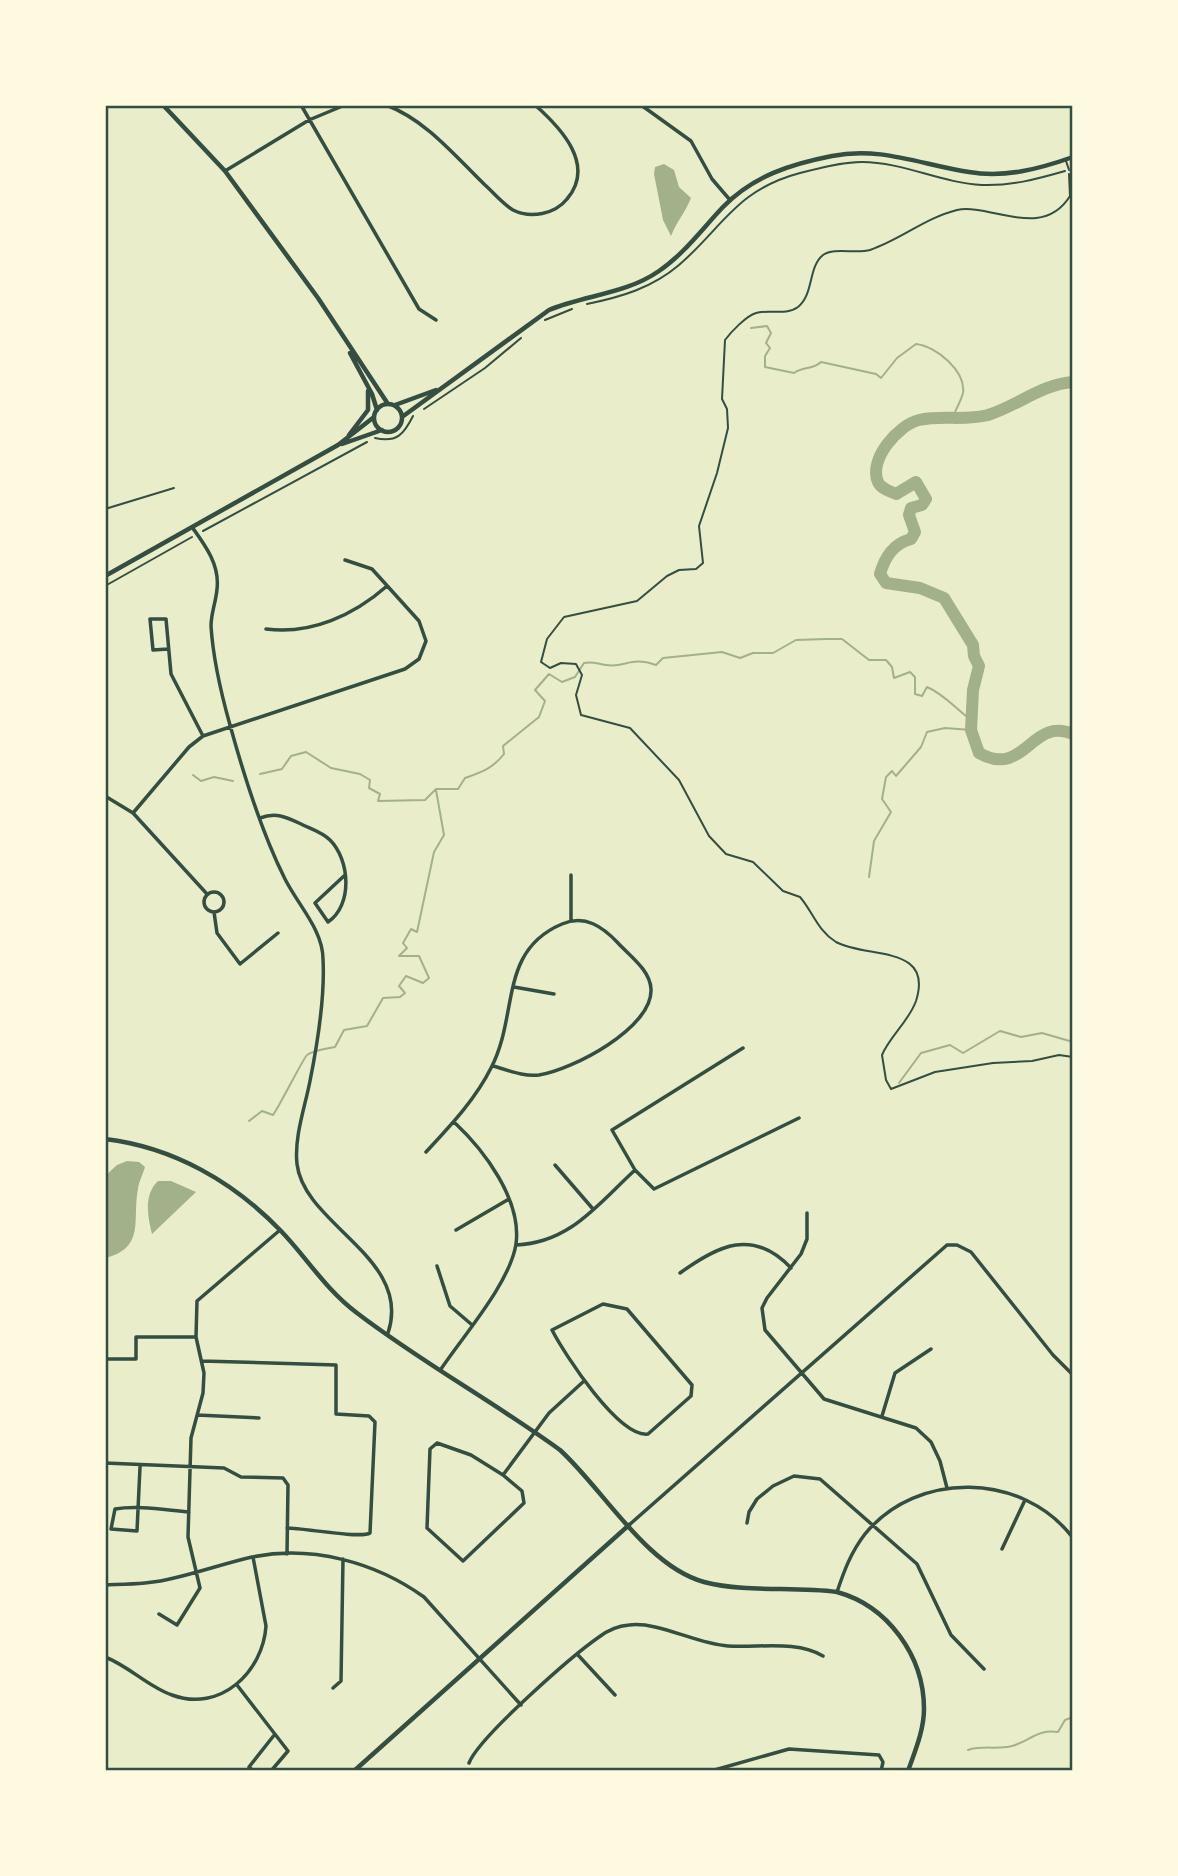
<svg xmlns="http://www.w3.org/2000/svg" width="1178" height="1876" font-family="'Zilla Slab',serif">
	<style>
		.water { fill: #a3b18a }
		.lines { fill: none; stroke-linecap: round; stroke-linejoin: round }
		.stream { stroke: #a3b18a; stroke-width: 2 }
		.river { stroke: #a3b18a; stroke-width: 12 }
		.path { stroke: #344e41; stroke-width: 2 }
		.service { stroke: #344e41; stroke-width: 2 }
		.minor { stroke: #344e41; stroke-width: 3.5 }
		.tertiary { stroke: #344e41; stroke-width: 4.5 }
		.neatline { fill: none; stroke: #344e41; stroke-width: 2.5 }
	</style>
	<rect width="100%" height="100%" fill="#e9edc9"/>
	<!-- water -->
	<path class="water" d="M 664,164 L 674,170 L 679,187 L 691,198 C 685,213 677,221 671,236 L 663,220 L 654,174 L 655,167 Z
		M 127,1161 L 139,1162 L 145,1167 C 143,1174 139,1181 138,1189 C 132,1219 146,1248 105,1258 L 105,1176 L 117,1165 Z
		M 158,1181 L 171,1181 L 196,1192 L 152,1234 C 148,1218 143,1195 158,1181 Z"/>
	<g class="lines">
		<!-- stream -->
		<path class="stream" d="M 751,328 L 767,326 L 771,333 L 766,343 L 770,348 L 765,356 L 765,367 L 794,373 C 803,366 813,370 821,362 L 876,374 L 881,378 L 897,358 L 916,344 C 936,346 966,371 963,393 C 961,401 955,411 952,419
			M 260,774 L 282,769 L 291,756 L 306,752 L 331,768 L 360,774 L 370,780 L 369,788 L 380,794 L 378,801 L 425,800 L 436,789 L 458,789 L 465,778 C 482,772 492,769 504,754 L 503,746 L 539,717 L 545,701 L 535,690 L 549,674 L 562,682 L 575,677 L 584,663 C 594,661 597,664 606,665 C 626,668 630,656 656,665 L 663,658 L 722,652 L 740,658 L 753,653 L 773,653 L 796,640 L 826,639 L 842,639 L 869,660 L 886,660 L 892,667 L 894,678 L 910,672 L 915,677 L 915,694 L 922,696 L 927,687 C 944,694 956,709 971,720
			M 193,775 L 201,781 L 214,777 L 233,781
			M 869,877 L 874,841 L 891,812 L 882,799 L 886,777 L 892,771 L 896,776 L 921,747 L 927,732 L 945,728 L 971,730
			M 899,1083 L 921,1053 L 950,1045 L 963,1053 L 1000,1031 L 1021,1037 L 1042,1033 L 1073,1042
			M 249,1121 L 262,1111 L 273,1115 C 279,1107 304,1057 307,1055 C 314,1050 326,1049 335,1047 L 344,1030 L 367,1026 L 383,998 L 400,997 L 405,993 L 399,986 L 406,976 L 423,983 L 429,978 L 419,956 L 399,956 L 407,948 L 403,943 L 411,929 L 417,932 L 434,852 L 444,835 L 436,790
			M 968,1750 C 983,1745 998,1750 1012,1746 C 1030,1741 1037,1729 1058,1732 L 1065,1720 L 1073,1717"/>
		<!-- river -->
		<path class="river" d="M 1073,382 C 1042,384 1017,406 988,415 C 966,421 941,415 919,420 C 898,425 868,460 878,482 C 881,489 890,491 896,494 L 916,482 L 926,499 L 922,505 L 911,508 L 909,515 L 915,532 L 911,539 C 893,544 885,557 880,574 L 886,583 L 920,588 L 944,598 L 973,645 L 974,656 L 979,666 L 973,690 L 971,730 L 979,753 C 1025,779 1031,716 1073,734"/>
		<!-- path -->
		<path class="path" d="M 1069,174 L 1070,196 C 1042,241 990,203 957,210 C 925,218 900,240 870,250 C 856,254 834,247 823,255 C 808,267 814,294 798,307 C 786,316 769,309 756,313 C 746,316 731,332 725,340 L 722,399 L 727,409 L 728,428 L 717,473 L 699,526 L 703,563 L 696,569 L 679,570 L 667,576 L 637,601 L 564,617 L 547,639 L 541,662 L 550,668 L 561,663 L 576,664 L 582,675 L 576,695 L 581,715 L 630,728 L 679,780 L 709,836 L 726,854 L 753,862 L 783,891 L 800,897 C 813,912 817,930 836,942 C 867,959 934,944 916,1001 C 909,1021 890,1036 882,1055 L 886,1080 L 891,1089 L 935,1072 L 993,1063 L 1032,1061 L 1059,1055 L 1073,1057
			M 587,304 C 621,297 652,288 679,265 C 723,227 736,190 800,173 C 819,168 842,162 862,162 C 903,162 941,183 982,185 C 1012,186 1037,179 1065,171
			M 545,320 L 572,309
			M 424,409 L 485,368 L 521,338
			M 375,438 C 397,443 404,434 413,416
			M 203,531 L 367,442
			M 105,586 L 192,537"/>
		<!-- service -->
		<path class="service" d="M 1066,161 L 1069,170
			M 105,509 L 174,488"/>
		<!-- minor -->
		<path class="minor" d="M 301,105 L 419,309 L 436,320
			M 386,105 C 426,120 455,156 485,185 C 494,193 503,204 513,210 C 531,219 555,214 567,199 C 596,165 561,128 535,105
			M 641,105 L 691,141 L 712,179 L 730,200
			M 225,171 L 309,120 L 345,105
			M 192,527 C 205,545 220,565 217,589 C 216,602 211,613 211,626 C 213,658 221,693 230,725 C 244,776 261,831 285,879 C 298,905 323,930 323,959 C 325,995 317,1046 310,1081 C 305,1107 294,1137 297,1164 C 304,1225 413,1258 388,1333
			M 266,629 C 311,635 354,615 387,586
			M 168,649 L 153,650 L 150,619 L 166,619 L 171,674 L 203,736
			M 105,796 L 133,813 L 207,894
			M 133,813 L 189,747 L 203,736 L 405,669 L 419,659 L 426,641 L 419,621 L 372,569 L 345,560
			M 260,818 C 276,812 286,817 301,824 C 311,829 322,832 330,840 C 350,860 353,905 328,922 L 315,903 L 345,875
			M204 902a10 10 0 1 1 20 0a10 10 0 1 1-20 0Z
			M 214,912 L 217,933 L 240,964 L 278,933
			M 571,920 L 571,875
			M 514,987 L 554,994
			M 743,1048 L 612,1130 L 635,1170 L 654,1189 L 799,1118
			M 426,1152 C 450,1126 475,1100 491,1068 C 519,1015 498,951 562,924 C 585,914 603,927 618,943 C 630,956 650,970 651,989 C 653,1028 572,1070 539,1075 C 523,1077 508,1070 493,1066
			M 555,1165 L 593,1209
			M 807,1213 L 807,1239 L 801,1254 L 767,1298 L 762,1308 L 765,1330 L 824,1399 L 916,1428 L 931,1442 L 940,1461 L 947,1488
			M 456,1230 L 509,1199
			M 516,1245 C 570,1243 598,1204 635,1170
			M 437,1266 L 450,1306 L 471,1324
			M 680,1273 C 719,1245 753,1228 791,1268
			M 603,1304 L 627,1309 L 692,1385 L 691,1396 L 648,1434 C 619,1438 565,1355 552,1330 Z
			M 105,1359 L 136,1359 L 136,1337 L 196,1337
			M 202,1361 L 336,1365 L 336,1414 L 369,1416 L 375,1422 L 370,1533 C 361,1539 304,1528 287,1528
			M 441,1369 C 463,1336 510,1283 516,1244 C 522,1200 484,1150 454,1122
			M 197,1415 L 259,1418
			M 882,1416 L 895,1373 L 931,1349
			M 105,1463 L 224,1468 L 241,1477 L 283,1478 L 288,1485 L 287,1554
			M 140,1467 L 137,1531 L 111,1529 L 115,1509 C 138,1505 165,1510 189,1512
			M 503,1475 L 471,1455 L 437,1443 L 430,1449 L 427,1528 L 463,1561 L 524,1503 L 522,1491 L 503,1475 L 549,1413 L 584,1381
			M 747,1523 L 749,1512 L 757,1499 L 773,1486 L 794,1476 L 820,1479 L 917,1564 L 951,1635 L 984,1669
			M 629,1525 L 947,1245 L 957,1245 L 971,1252 L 1053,1355 L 1073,1375
			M 1002,1549 L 1025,1500
			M 105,1585 C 128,1584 152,1584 174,1578 C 200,1572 226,1563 252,1557 C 312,1545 375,1562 424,1597 L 521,1705
			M 837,1592 C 844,1571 851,1552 865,1534 C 917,1470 1023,1472 1073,1538
			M 159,1614 L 177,1625 L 200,1588 L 188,1537 L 191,1438 L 203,1393 L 204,1373 L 196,1337 L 197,1301 L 280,1230
			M 578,1655 L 615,1695
			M 105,1657 C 129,1666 148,1687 172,1695 C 220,1713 263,1672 266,1626 L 253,1557
			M 237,1685 L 288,1751 L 271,1771
			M 333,1688 L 341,1681 L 343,1559
			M 469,1763 C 479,1737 573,1655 599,1637 C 608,1630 618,1626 629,1625 C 658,1621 696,1644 728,1646 C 759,1648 796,1640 823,1656
			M 254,1771 L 249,1767 L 275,1734
			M 711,1771 L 789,1749 L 879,1755 L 883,1762 L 881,1771"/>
		<!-- tertiary -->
		<path class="tertiary" d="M 163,105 L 225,171 L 318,298 L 388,404
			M 350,353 L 372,394 L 377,410
			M374 418a14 14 0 1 1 28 0a14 14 0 1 1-28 0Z
			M 395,405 L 436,390
			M 402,417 L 549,310 C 585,295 626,294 659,271 C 684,254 702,229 723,207 C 753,176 791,164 832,156 C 880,146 922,165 969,172 C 1005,178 1039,169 1073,157
			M 349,435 L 368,410 L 368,391
			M 342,444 L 382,430
			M 105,576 L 338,445 L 374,417
			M 105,1139 C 173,1147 234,1182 281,1231 C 307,1258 326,1290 357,1313 C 421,1362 494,1402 560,1450 C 603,1489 646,1566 704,1582 C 747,1593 793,1586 837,1592 C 888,1606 924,1656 924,1709 C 924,1730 915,1751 908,1771
			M 354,1771 L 629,1525"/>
	</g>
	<!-- border -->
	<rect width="1178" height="1876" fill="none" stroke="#fefae0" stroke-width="214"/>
	<rect x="107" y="107" width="964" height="1662" class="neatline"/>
</svg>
